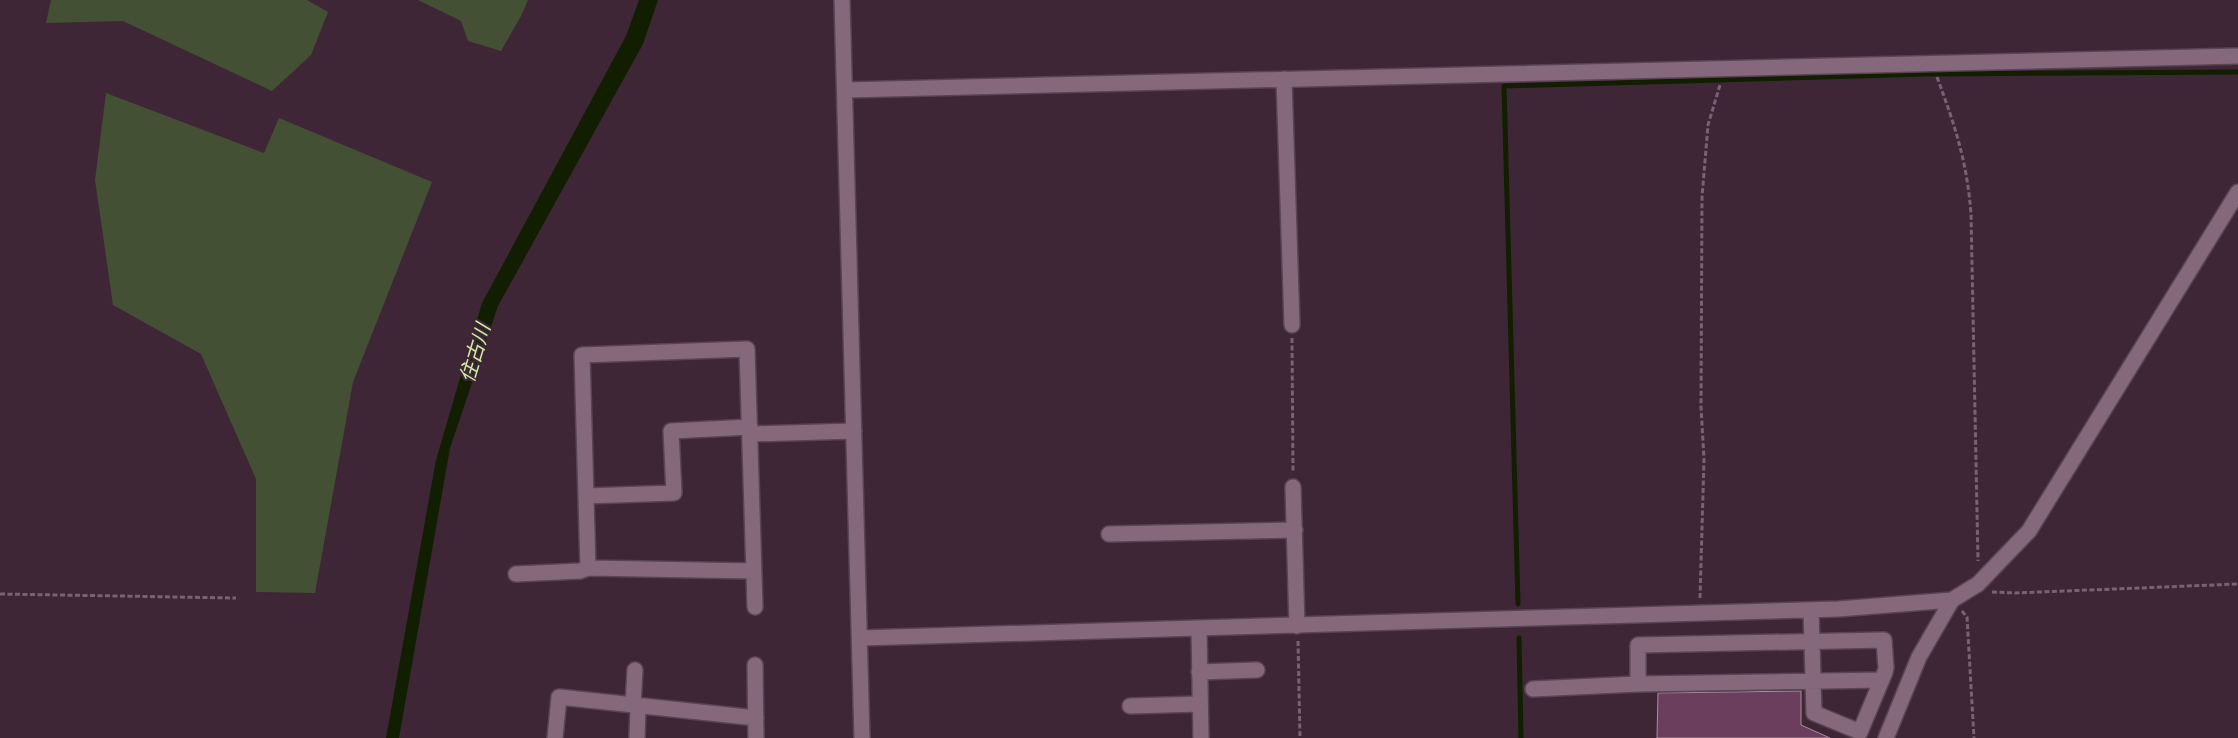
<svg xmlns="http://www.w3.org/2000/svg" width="2238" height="738" font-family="'Zilla Slab','Noto Sans JP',serif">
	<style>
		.green { fill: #445034 }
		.water { fill: #111e00 }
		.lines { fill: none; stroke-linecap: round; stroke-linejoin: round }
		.stream { stroke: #111e00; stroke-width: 5 }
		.building { fill: #6b3e5e; stroke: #ab8da1 }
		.minor-casing { stroke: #584453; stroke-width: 18 }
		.path { stroke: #786372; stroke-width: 3; stroke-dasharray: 5 2.5; stroke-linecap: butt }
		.minor { stroke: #85687c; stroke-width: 15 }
		.labels { text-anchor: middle; stroke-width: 4.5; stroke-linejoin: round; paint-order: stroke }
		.water-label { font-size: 20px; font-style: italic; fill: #cdefa0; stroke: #3e2637 }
	</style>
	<rect width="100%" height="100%" fill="#3e2637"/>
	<!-- green -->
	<path class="green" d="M 51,0 L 307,0 L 328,12 L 311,55 L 272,91 L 123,21 L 46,23 Z
		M 418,0 L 528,0 L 521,16 L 501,51 L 468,41 L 461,21 Z
		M 106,93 L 264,153 L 279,118 L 432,182 L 353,382 L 315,593 L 256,592 L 256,479 L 201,354 L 113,305 L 95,180 Z"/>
	<!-- water -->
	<path class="water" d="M 639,0 L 658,0 L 643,44 L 498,306 L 450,448 L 399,738 L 386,738 L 436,460 L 482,303 L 626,36 Z"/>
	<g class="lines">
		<!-- stream -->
		<path class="stream" d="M 1518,604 L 1504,86 L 1925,74 L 2238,72
			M 1519,638 L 1521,738"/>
	</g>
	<!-- building -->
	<path class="building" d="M 1801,691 L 1801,725 L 1830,738 L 1657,738 L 1658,693 Z"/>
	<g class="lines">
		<defs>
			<path id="minor" d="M 842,0 L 862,738
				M 1284,79 L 1292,325
				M 846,90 L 2238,56
				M 750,434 L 854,431
				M 1293,487 L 1297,626
				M 586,496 L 674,493 L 671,431 L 750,427
				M 1109,534 L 1295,530
				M 753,571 L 588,568 L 582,355 L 747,349 L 755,607
				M 516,574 L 580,571 L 588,568
				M 1811,610 L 1814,713 L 1860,732 L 1885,672
				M 1199,629 L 1201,738
				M 861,638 L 1838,609 L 1952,600 L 1978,584 L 2029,531 L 2238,192
				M 755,665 L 756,738
				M 1199,672 L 1257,670
				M 1638,684 L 1882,680
				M 1533,689 L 1638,684 L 1638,645 L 1884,640 L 1886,668
				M 633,705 L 635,670
				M 1130,706 L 1200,704
				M 555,738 L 559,697 L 756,718
				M 637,738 L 638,706
				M 1886,738 L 1919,657 L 1952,600"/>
		</defs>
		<!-- minor casing -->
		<use href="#minor" class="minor-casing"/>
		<!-- path -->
		<path class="path" d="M 1937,77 C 1955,126 1967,161 1971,214 L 1978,561
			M 1292,338 L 1293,472
			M 1992,592 L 2015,593 L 2238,584
			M 0,594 L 236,598
			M 1700,598 L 1704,459 L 1701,407 L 1702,197 L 1708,125 L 1720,85
			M 1962,611 L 1967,617 L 1974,738
			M 1298,641 L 1300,738"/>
		<!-- minor -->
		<use href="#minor" class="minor"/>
	</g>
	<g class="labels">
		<!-- water labels -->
		<g class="water-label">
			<text transform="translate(475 353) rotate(-73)" y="7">住古川</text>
		</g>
	</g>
</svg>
